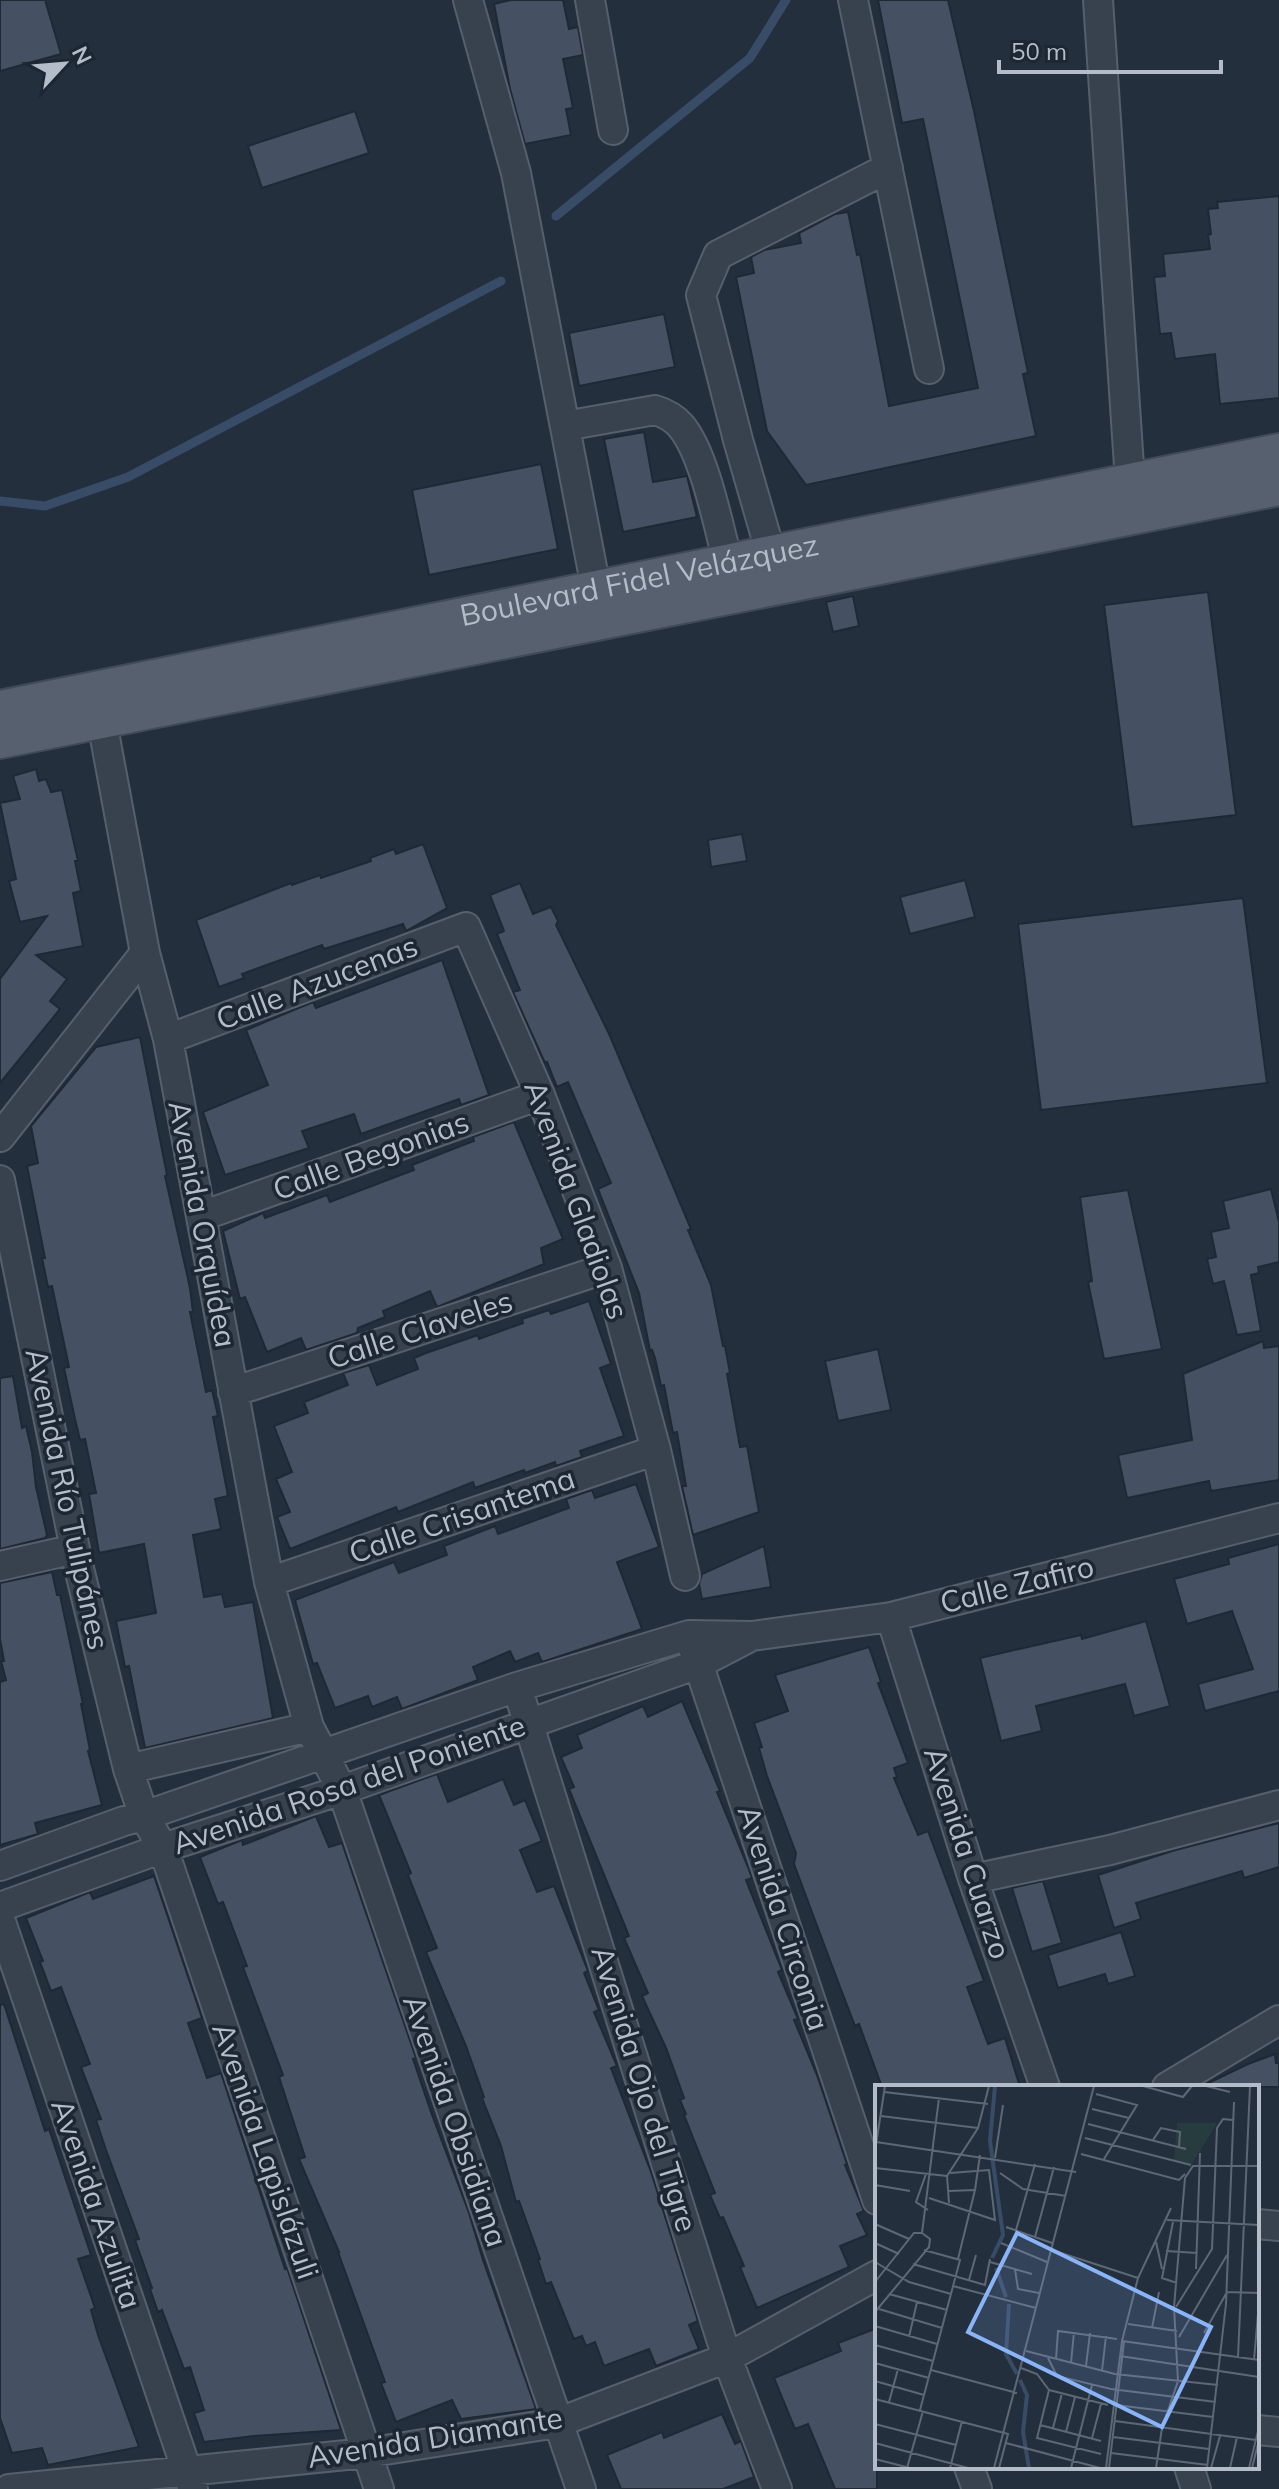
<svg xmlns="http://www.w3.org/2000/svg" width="1279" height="2489" font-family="Mulish,sans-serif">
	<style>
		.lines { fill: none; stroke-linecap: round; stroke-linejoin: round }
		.stream { stroke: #394c67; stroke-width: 9 }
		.building { fill: #455162; stroke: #1f2835; stroke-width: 2 }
		.minor-casing { stroke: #565f6c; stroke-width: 32 }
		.major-casing { stroke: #414a57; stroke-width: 40 }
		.minor { stroke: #38414e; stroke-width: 28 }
		.major { stroke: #56606e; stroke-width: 36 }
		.labels { text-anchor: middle; stroke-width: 7; stroke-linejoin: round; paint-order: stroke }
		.street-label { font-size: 30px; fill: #b4bcc9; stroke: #1d2633 }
		.inset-river { fill: none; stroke: #394c67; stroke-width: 4 }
		.inset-road { fill: none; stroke: #5e6776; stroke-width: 2 }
		.view { fill: #8ab4f8; fill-opacity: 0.15; stroke: #8ab4f8; stroke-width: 4 }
		.inset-edge { fill: none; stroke: #b4bcc9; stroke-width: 4 }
	</style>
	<rect width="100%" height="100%" fill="#242f3e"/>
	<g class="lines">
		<!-- stream -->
		<path class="stream" d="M 556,216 L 750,58 L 786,0
			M 0,501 L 45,506 L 128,477 L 501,281"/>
	</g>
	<!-- building -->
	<path class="building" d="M 0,0 L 45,0 L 61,54 L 0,71 Z
		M 511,0 L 563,0 L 569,29 L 578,27 L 583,55 L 563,59 L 573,108 L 566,109 L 571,135 L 525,144 L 510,89 L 494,4 Z
		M 878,0 L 948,0 L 974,111 L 1028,373 L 1023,374 L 1036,436 L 806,485 L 767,431 L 736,277 L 754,273 L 751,257 L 764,250 L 801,243 L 799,233 L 835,214 L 848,212 L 857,255 L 860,254 L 889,406 L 978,388 L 923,119 L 902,123 Z
		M 355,111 L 369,153 L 262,188 L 248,146 Z
		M 1279,196 L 1279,398 L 1220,404 L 1215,354 L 1175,359 L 1171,333 L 1160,334 L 1154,277 L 1165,276 L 1163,254 L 1210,249 L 1208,235 L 1211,234 L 1208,209 L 1218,208 L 1217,202 Z
		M 664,314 L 675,367 L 579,386 L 569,333 Z
		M 644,432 L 653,482 L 687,476 L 697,517 L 623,532 L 604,439 Z
		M 541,464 L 558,549 L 429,575 L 412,490 Z
		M 1208,592 L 1236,815 L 1132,827 L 1104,605 Z
		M 853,596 L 859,626 L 833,632 L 826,602 Z
		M 36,769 L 39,781 L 46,779 L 51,792 L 62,790 L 78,861 L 75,861 L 81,891 L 73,893 L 83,946 L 36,955 L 67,979 L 50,1001 L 60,1009 L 0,1083 L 0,979 L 47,916 L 20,922 L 9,881 L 16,879 L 0,803 L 20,799 L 13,776 Z
		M 742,834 L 747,861 L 711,867 L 708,840 Z
		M 423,844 L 447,908 L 406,931 L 403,924 L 324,949 L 322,945 L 242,974 L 244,978 L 219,987 L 196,920 L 291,883 L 292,885 L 320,875 L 321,878 L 371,861 L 370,858 L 394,849 L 396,854 Z
		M 965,880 L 975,917 L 910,934 L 900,897 Z
		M 520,883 L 533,914 L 551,907 L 558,921 L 556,925 L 610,1036 L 691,1229 L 688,1230 L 711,1285 L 723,1346 L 725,1346 L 730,1373 L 727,1374 L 740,1447 L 747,1446 L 759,1512 L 693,1535 L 682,1486 L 686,1486 L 677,1432 L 673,1433 L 664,1385 L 661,1386 L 655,1358 L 652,1350 L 650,1351 L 639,1293 L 598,1189 L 611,1183 L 568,1082 L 557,1087 L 547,1062 L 545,1063 L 513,992 L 520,990 L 497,934 L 504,931 L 490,895 Z
		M 1243,898 L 1267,1083 L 1041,1110 L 1018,924 Z
		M 442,960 L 489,1095 L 461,1105 L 459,1099 L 361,1134 L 354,1114 L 302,1131 L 309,1148 L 225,1175 L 203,1112 L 268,1085 L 246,1030 L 313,1002 L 316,1008 Z
		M 140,1037 L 167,1175 L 165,1176 L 190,1288 L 193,1312 L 190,1312 L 206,1392 L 212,1390 L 218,1416 L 213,1417 L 228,1496 L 215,1499 L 221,1529 L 193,1535 L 204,1597 L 222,1594 L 225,1607 L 253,1602 L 273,1718 L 145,1748 L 129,1666 L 125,1667 L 116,1621 L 156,1613 L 144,1544 L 99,1553 L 89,1494 L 96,1493 L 85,1439 L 80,1440 L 75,1419 L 64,1368 L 69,1367 L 52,1286 L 48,1287 L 42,1258 L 45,1258 L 27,1166 L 38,1163 L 31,1126 L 96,1047 Z
		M 514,1122 L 563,1239 L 541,1248 L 544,1264 L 437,1307 L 430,1291 L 383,1311 L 385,1317 L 358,1328 L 357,1333 L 306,1350 L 301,1338 L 267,1352 L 245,1297 L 240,1299 L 223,1231 L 263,1213 L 265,1218 L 327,1195 L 330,1202 L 414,1170 L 412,1165 L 474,1141 L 473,1137 Z
		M 1271,1189 L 1279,1222 L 1279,1262 L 1258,1267 L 1259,1273 L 1251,1275 L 1261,1331 L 1237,1335 L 1224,1281 L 1213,1284 L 1207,1259 L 1216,1257 L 1211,1232 L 1229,1228 L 1223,1201 Z
		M 1128,1190 L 1162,1349 L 1104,1359 L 1088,1282 L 1092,1281 L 1080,1197 Z
		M 589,1301 L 611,1364 L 600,1368 L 624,1436 L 580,1451 L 582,1457 L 556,1466 L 555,1462 L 525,1473 L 524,1470 L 475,1488 L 473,1482 L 398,1512 L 396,1507 L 290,1549 L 277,1517 L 290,1512 L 276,1479 L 292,1472 L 274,1426 L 308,1413 L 304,1402 L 348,1385 L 343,1373 L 369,1365 L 377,1385 L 418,1369 L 414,1358 L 426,1353 L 478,1335 L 479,1339 L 523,1323 L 522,1319 L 549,1310 L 551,1314 Z
		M 1263,1341 L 1264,1348 L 1279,1346 L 1279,1480 L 1211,1491 L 1209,1481 L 1127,1498 L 1118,1455 L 1192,1440 L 1183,1374 Z
		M 878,1349 L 891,1410 L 838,1421 L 825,1361 Z
		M 13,1376 L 22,1428 L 26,1426 L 32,1452 L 36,1487 L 47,1535 L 45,1538 L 0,1549 L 0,1378 Z
		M 636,1484 L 659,1547 L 617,1562 L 642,1629 L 542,1662 L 538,1653 L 515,1662 L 510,1651 L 473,1667 L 478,1680 L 402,1709 L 397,1697 L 372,1707 L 368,1696 L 335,1708 L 317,1663 L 313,1664 L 295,1600 L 394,1562 L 399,1573 L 447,1555 L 444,1546 L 495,1526 L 498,1534 L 569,1508 L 566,1499 L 592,1490 L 595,1498 Z
		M 1279,1544 L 1279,1691 L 1205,1711 L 1198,1684 L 1253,1669 L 1232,1611 L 1187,1624 L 1174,1579 L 1229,1564 L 1228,1558 Z
		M 764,1546 L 771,1587 L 702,1599 L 699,1584 L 702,1574 Z
		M 52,1572 L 57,1595 L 60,1595 L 83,1704 L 81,1704 L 90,1750 L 88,1751 L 102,1805 L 35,1823 L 38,1834 L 0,1845 L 0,1682 L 6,1680 L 1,1661 L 4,1661 L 0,1639 L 0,1583 Z
		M 1146,1621 L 1170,1706 L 1134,1716 L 1125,1684 L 1036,1706 L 1042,1731 L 1001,1741 L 980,1658 L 1081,1635 L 1082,1639 Z
		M 869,1647 L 881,1682 L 878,1683 L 908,1763 L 894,1768 L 897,1777 L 894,1778 L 918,1835 L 928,1831 L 984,1981 L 967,1987 L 988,2044 L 1005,2038 L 1020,2087 L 882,2087 L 859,2024 L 855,2026 L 837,1979 L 794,1864 L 796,1853 L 767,1776 L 759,1748 L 762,1747 L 754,1723 L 788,1711 L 775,1675 Z
		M 682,1701 L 720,1791 L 717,1792 L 748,1867 L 752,1878 L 746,1880 L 782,1970 L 778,1972 L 798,2019 L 794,2020 L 817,2075 L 847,2164 L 845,2165 L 864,2211 L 857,2214 L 867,2235 L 840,2246 L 849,2267 L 757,2308 L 740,2267 L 744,2266 L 723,2217 L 720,2218 L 710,2195 L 715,2193 L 684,2115 L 686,2114 L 680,2100 L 684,2098 L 666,2048 L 642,1996 L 648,1993 L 624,1938 L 629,1936 L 569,1789 L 574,1787 L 561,1757 L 582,1748 L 577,1735 L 643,1706 L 648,1717 Z
		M 437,1774 L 448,1802 L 503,1779 L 514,1805 L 525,1800 L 542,1841 L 520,1850 L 537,1892 L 554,1886 L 588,1971 L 584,1973 L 599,2010 L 594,2012 L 617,2066 L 611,2068 L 651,2172 L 698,2321 L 689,2325 L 699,2349 L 656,2366 L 649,2349 L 604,2366 L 595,2342 L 586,2346 L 582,2336 L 574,2339 L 551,2282 L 546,2284 L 538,2260 L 540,2259 L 519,2201 L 516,2202 L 501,2146 L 482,2098 L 484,2097 L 466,2046 L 426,1952 L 437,1948 L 408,1875 L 411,1873 L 379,1795 Z
		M 316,1816 L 329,1847 L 342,1843 L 416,2058 L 413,2059 L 431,2112 L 469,2213 L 483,2260 L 536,2409 L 461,2419 L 452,2400 L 396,2422 L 381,2383 L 385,2382 L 338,2252 L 339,2252 L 299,2159 L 305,2157 L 279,2077 L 283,2075 L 243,1967 L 247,1966 L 223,1902 L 218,1904 L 200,1857 L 242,1840 L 243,1845 Z
		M 1279,1823 L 1279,1867 L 1244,1878 L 1242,1871 L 1136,1903 L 1141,1919 L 1114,1928 L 1098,1875 L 1172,1851 Z
		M 154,1876 L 202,2018 L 188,2023 L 207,2078 L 221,2073 L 285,2269 L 287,2268 L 341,2430 L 254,2436 L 204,2442 L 194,2413 L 204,2410 L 190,2367 L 184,2369 L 162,2310 L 158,2312 L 150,2289 L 152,2288 L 135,2240 L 139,2239 L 106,2150 L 96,2120 L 101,2119 L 81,2067 L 90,2064 L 61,1987 L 51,1991 L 40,1962 L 43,1961 L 26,1918 L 90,1892 L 93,1899 Z
		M 1043,1881 L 1062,1943 L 1032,1952 L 1012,1888 Z
		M 1121,1932 L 1135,1976 L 1108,1984 L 1105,1974 L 1058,1988 L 1048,1955 Z
		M 4,2004 L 45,2131 L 49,2129 L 91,2255 L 78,2259 L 95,2308 L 91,2310 L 98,2335 L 139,2447 L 48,2465 L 42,2448 L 12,2453 L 0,2418 L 0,2005 Z
		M 1275,2054 L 1276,2063 L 1279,2063 L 1279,2087 L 1200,2087 L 1248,2064 Z
		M 877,2328 L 877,2489 L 835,2489 L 808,2424 L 795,2429 L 774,2378 L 841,2351 L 838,2343 Z
		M 722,2414 L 735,2444 L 741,2441 L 754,2477 L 723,2489 L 621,2489 L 607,2455 L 662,2432 L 664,2438 Z"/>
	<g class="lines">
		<defs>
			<path id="minor" d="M 468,0 L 516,173 L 596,588
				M 590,0 L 613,130
				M 853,0 L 929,369
				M 1098,0 L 1130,481
				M 565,426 L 655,410 C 665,413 674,418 681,426 C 705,455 718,525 728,562
				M 771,554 L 738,440 L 701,295 L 718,255 L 888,168
				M 98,700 L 145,953 L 168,1039 L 269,1582 L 309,1727 L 342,1790 L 581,2489
				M 168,1039 L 466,927 L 540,1095 L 607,1268 L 656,1450 L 685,1576
				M 0,1137 L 145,953
				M 0,1180 L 78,1564 L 128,1769 L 144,1816 L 163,1848 L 379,2489
				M 202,1216 L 540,1095
				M 233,1392 L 607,1268
				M 0,1566 L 75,1549
				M 269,1582 L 656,1450
				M 891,1617 L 973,1879 L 1045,2087
				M 693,1648 L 877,2200
				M 517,1687 L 727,2358 L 777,2489
				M 128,1769 L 309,1727
				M 0,1866 L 124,1821 L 144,1816 L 517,1687 L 689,1635 L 752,1636 L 891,1617 L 1279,1518
				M 973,1879 L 1110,1850 L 1279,1805
				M 0,1907 L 163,1848 L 342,1790 L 698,1664 L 748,1638
				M 0,1919 L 193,2489
				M 1167,2087 L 1279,2020
				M 1257,2224 L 1279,2226
				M 1257,2430 L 1279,2432
				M 969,2467 L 977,2489
				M 1189,2467 L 1196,2489
				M 9,2489 L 366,2453 L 557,2423 L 727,2358 L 877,2275"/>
			<g id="major">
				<path id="s1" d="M 0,709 L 1279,452"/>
				<path d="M 0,740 L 1279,487"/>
			</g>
		</defs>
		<!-- minor casing -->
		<use href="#minor" class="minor-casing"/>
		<!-- major casing -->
		<use href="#major" class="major-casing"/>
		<!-- minor -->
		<use href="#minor" class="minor"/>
		<!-- major -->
		<use href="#major" class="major"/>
	</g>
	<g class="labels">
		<!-- street labels -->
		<g class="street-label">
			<text dy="10" stroke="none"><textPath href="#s1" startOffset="652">Boulevard Fidel Velázquez</textPath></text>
			<text transform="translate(317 983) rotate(-21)" y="10">Calle Azucenas</text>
			<text transform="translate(371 1156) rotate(-20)" y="10">Calle Begonias</text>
			<text transform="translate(576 1200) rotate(70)" y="10">Avenida Gladiolas</text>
			<text transform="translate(202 1224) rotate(79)" y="10">Avenida Orquídea</text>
			<text transform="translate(420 1330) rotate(-18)" y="10">Calle Claveles</text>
			<text transform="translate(67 1499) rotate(78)" y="10">Avenida Río Tulipánes</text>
			<text transform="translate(462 1516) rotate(-19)" y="10">Calle Crisantema</text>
			<text transform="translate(1017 1585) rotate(-14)" y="10">Calle Zafiro</text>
			<text transform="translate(349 1785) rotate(-19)" y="10">Avenida Rosa del Poniente</text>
			<text transform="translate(967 1853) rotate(72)" y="10">Avenida Cuarzo</text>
			<text transform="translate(783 1918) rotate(72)" y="10">Avenida Circonia</text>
			<text transform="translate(644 2089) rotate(73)" y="10">Avenida Ojo del Tigre</text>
			<text transform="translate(455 2121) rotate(71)" y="10">Avenida Obsidiana</text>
			<text transform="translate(265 2151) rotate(71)" y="10">Avenida Lapislázuli</text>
			<text transform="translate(96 2204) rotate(71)" y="10">Avenida Azulita</text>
			<text transform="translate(435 2438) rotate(-9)" y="10">Avenida Diamante</text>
		</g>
	</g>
	<!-- overview -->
	<g transform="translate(875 2085)">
		<rect width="384" height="384" fill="#242f3e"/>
		<path d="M 302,38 L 342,38 L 317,79 L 299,75 Z" fill="#263c3f"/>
		<path class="inset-river" d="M 117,173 L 128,150 L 115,56 L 120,1M 121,183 L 131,212M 134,219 L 131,269 L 142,289M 145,295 L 152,310 L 148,347 L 154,383"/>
		<path class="inset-road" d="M 268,1 L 308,12 L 317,1M 331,1 L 355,7M 9,7 L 113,19M 221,9 L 262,20 L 229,74M 217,24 L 254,33M 6,31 L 103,43M 213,39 L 311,64M 210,53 L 316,80M 278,55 L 286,43 L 305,47 L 304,63M 1,57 L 201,87M 0,66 L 10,1M 206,69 L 304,95 L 310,89M 120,73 L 128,20M 0,83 L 72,91M 125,88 L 148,104 L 191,111M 51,89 L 41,117 L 53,125M 72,91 L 103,43 L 114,1M 72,91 L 74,118M 0,100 L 35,106M 100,105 L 105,70M 73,106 L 100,105 L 83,174M 54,113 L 120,135 L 114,85 L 75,88M 292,135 L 384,140M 298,137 L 287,193 L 302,198M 0,139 L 34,154M 131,142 L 177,158M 141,145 L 160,79M 160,152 L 179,82M 281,157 L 287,184M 0,158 L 24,169M 126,158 L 172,177M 180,166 L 263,193M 291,166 L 322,168M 0,177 L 34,197 L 76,209M 115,177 L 157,189M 38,179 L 110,200 L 115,174M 140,184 L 143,204 L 164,208M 321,184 L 325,68M 94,195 L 101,170M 0,197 L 39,148 L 47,148 L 64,13M 78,201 L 161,223M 14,209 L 72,225M 301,222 L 337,164 L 342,43 L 348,34 L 358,35M 4,224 L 67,243M 0,227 L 54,162 L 55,154 L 47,148M 253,239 L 302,246M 0,241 L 62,259M 277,243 L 284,207M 329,248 L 352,207 L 384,208M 34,252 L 42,217M 304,252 L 352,170M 247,256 L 384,275M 0,260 L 58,276M 151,266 L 240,289 L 343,300M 245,271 L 384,292M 363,272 L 375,1M 173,273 L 182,291 L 236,304 L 341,317M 181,274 L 183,246 L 242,254M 379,275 L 384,217M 0,278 L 54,293M 196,278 L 199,247M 211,281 L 215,248M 146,283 L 162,289 L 174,305M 56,285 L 142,308M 227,286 L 231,251M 0,296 L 49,310M 174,305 L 162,353 L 226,369M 174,305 L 233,320M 0,314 L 133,349 L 124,383M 14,317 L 23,284M 241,320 L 338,332M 45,325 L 85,175 L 49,165M 240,336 L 381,355M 0,339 L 81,360M 165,340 L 226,356M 178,343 L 187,308M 191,347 L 200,312M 238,352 L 334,364M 217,353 L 226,319M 0,358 L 93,383M 131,358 L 225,383M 236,368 L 333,380M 0,374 L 35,383M 32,383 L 48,326M 75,383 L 87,336M 119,383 L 219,1M 196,383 L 217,300M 231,383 L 247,256 L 263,193 L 296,123M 234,383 L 249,257M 281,383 L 287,343 L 303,296 L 299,222 L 310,93 L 318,81 L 384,81M 332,383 L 351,219 L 359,17M 336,383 L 345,351M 355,383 L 362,352M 374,383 L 384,342M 377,383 L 384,355"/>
		<path class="view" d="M 142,148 L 336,242 L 287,342 L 93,247 Z"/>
		<rect width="384" height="384" class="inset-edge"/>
	</g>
	<!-- north arrow -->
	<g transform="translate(64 64) rotate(64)" stroke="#1d2633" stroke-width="6" paint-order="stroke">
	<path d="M0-6L14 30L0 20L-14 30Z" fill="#b4bcc9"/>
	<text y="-12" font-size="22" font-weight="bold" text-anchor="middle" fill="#b4bcc9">N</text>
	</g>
	<!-- scale -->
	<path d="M999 60v12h222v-12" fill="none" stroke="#b4bcc9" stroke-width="4"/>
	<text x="1011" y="60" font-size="24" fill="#b4bcc9" stroke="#1d2633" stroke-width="6" paint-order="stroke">50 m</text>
</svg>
